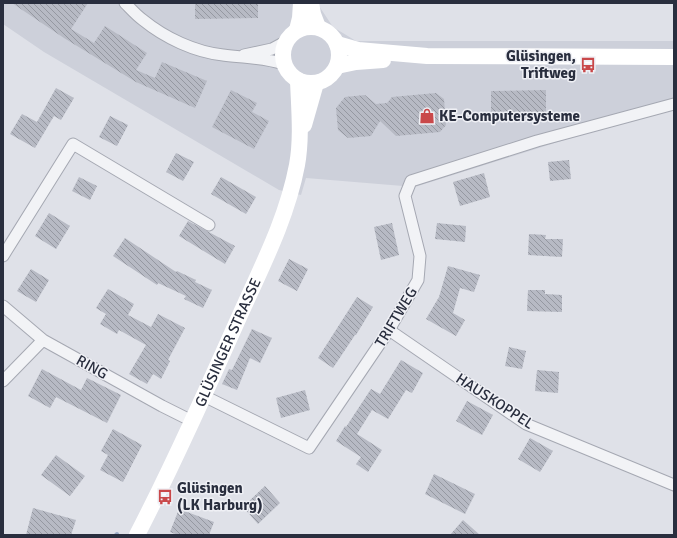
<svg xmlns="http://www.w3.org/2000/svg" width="677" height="538" font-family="Signika,sans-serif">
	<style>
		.built { fill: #cdd0da }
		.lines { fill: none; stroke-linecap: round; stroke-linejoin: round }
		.stream { stroke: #9babc7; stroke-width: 4 }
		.building { fill: url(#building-back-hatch) }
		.street-casing { stroke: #a5a8b2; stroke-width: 13 }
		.street { stroke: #f2f3f6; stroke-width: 11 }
		.secondary { stroke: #fff; stroke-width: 16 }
		.labels { text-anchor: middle; stroke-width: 3; stroke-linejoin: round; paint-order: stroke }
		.poi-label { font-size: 15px; font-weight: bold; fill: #292e3e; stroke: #eff0f5; text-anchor: start }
		.street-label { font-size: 15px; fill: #292e3e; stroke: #eff0f5 }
	</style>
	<defs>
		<pattern id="building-back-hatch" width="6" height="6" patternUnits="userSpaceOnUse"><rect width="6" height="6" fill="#b7bac4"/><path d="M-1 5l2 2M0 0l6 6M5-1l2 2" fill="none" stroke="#9598a1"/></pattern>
	</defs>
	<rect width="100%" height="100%" fill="#dfe1e8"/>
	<!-- built -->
	<path class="built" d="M 3,3 L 318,3 L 319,6 L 333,27 L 356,41 L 674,41 L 674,110 L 583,134 L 415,187 L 306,178 L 301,195 L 279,190 L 44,52 L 3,24 Z"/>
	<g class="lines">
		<!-- stream -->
		<path class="stream" d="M 116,535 L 117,534"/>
	</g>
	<!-- building -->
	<path class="building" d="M 12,3 L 88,3 L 71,29 L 94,43 L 105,26 L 147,53 L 136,70 L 155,78 L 162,62 L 207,81 L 195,108 L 136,82 L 64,38 Z
		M 195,3 L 258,3 L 258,18 L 195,19 Z
		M 56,88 L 74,98 L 61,120 L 54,116 L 35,148 L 10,134 L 22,114 L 37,122 Z
		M 231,90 L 257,103 L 252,112 L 269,121 L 254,149 L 212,127 Z
		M 546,90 L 546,120 L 491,120 L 491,91 Z
		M 436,93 L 444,99 L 446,125 L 440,132 L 396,136 L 380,121 L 371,136 L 348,138 L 338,130 L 336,108 L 345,97 L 365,95 L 376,104 L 387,103 L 392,97 Z
		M 110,116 L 128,125 L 117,146 L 99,137 Z
		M 176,153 L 194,162 L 183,181 L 166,172 Z
		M 569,160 L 571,179 L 550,181 L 548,162 Z
		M 484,173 L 490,197 L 460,206 L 453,182 Z
		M 79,177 L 97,186 L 90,200 L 72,191 Z
		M 221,177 L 256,197 L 246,214 L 211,194 Z
		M 49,213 L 70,226 L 56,249 L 35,236 Z
		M 188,221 L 235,246 L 225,264 L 179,236 Z
		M 392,223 L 399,255 L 381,260 L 374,227 Z
		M 437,223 L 466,226 L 465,242 L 435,239 Z
		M 529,234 L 546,235 L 545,239 L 563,239 L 562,257 L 528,255 Z
		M 125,238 L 176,272 L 177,271 L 196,280 L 195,282 L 212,290 L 203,308 L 184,299 L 186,296 L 158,283 L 157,285 L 113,256 Z
		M 289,259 L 308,269 L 297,291 L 278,281 Z
		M 448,266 L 480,275 L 474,292 L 460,288 L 453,313 L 465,320 L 456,336 L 426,319 L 439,297 Z
		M 31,269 L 49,280 L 36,302 L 17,291 Z
		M 108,289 L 134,304 L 128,315 L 151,327 L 158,314 L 185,328 L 168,360 L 170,361 L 161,379 L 153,374 L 147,384 L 129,374 L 146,345 L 119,330 L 117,334 L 100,324 L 106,314 L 96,308 Z
		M 528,290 L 545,290 L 545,294 L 562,295 L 562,312 L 527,311 Z
		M 357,297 L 373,307 L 356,335 L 355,335 L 333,368 L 318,358 Z
		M 252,329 L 272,338 L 260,363 L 250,358 L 237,390 L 222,384 L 229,369 L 232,370 Z
		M 509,347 L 526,351 L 522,369 L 505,366 Z
		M 401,360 L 423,373 L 412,393 L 406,390 L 388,419 L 372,410 L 357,434 L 382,450 L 368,472 L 356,464 L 361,457 L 336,441 L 345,426 L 346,427 L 371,389 L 380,394 Z
		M 42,369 L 81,390 L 87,378 L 121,395 L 107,423 L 56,397 L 50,408 L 28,396 Z
		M 537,370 L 559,372 L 558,393 L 535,391 Z
		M 305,390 L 310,410 L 281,418 L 276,398 Z
		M 467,401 L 493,415 L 482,435 L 456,421 Z
		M 113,429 L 142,445 L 123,482 L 100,470 L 108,455 L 101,451 Z
		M 530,438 L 553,451 L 540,472 L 518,459 Z
		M 56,455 L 85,476 L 70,496 L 41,475 Z
		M 434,474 L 475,494 L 465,514 L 425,494 Z
		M 265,486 L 280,503 L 258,524 L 243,507 Z
		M 33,508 L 76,520 L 71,535 L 26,535 Z
		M 179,509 L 214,522 L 209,535 L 178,535 L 170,532 Z
		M 463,520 L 480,535 L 450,535 Z"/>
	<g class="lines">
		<defs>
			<path id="street" d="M 125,3 C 131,9 136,15 143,20 C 165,38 195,52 223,55 C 243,58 264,57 283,64
				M 244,55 L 272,49 L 285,42
				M 3,256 L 73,144 L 209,225
				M 3,306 L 43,340 L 162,406 L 192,421
				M 389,330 L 526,424 L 674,485
				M 3,381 L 43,340
				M 204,396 L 309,448 L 389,330 L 418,280 L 420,256 L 405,196 L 411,181 L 537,141 L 674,104"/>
		</defs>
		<!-- street casing -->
		<use href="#street" class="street-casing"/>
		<!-- street -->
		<use href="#street" class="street"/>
		<!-- secondary -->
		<g class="secondary">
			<path d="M 311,3 L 313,14 L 318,27"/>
			<circle cx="311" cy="55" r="28"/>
			<path d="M 297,30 L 300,18 L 301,3"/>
			<path d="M 337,44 L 358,50 L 427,56 L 674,57"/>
			<path d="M 337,66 L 356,62 L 383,60"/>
			<path d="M 304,125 L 316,83"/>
			<path id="s1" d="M 137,535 C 174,463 207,389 240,315 C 262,266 287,218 297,165 C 302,138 299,108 298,80"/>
		</g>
	</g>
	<!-- icons -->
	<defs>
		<symbol id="bus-bare" viewBox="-9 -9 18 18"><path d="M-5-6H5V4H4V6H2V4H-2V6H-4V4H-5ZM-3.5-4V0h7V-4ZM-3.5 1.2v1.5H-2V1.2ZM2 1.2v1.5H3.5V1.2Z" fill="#c9484a" stroke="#eff0f5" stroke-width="2.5" paint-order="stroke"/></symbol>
		<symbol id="shop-bare" viewBox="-9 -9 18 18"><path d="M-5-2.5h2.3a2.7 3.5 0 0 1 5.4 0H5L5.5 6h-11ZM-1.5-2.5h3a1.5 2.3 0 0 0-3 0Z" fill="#c9484a" stroke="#eff0f5" stroke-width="2.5" paint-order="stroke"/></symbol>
	</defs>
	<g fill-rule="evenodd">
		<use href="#bus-bare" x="577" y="54" width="22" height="22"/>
		<use href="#shop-bare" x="416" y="105" width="22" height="22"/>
		<use href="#bus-bare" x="154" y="486" width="22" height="22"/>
	</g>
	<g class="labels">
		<!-- poi labels -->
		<g class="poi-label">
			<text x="576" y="61" text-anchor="end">Glüsingen,<tspan x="576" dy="17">Triftweg</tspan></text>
			<text x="439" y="121">KE-Computersysteme</text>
			<text x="177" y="493">Glüsingen<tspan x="177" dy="17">(LK Harburg)</tspan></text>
		</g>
		<!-- street labels -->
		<g class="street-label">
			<text transform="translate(396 317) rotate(-59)" y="5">TRIFTWEG</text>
			<text dy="5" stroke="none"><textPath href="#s1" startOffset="213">GLÜSINGER STRASSE</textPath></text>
			<text transform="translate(92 367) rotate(29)" y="5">RING</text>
			<text transform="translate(495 401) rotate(33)" y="5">HAUSKOPPEL</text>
		</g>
	</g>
	<!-- border -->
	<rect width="677" height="538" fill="none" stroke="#292e3e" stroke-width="8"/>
</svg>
